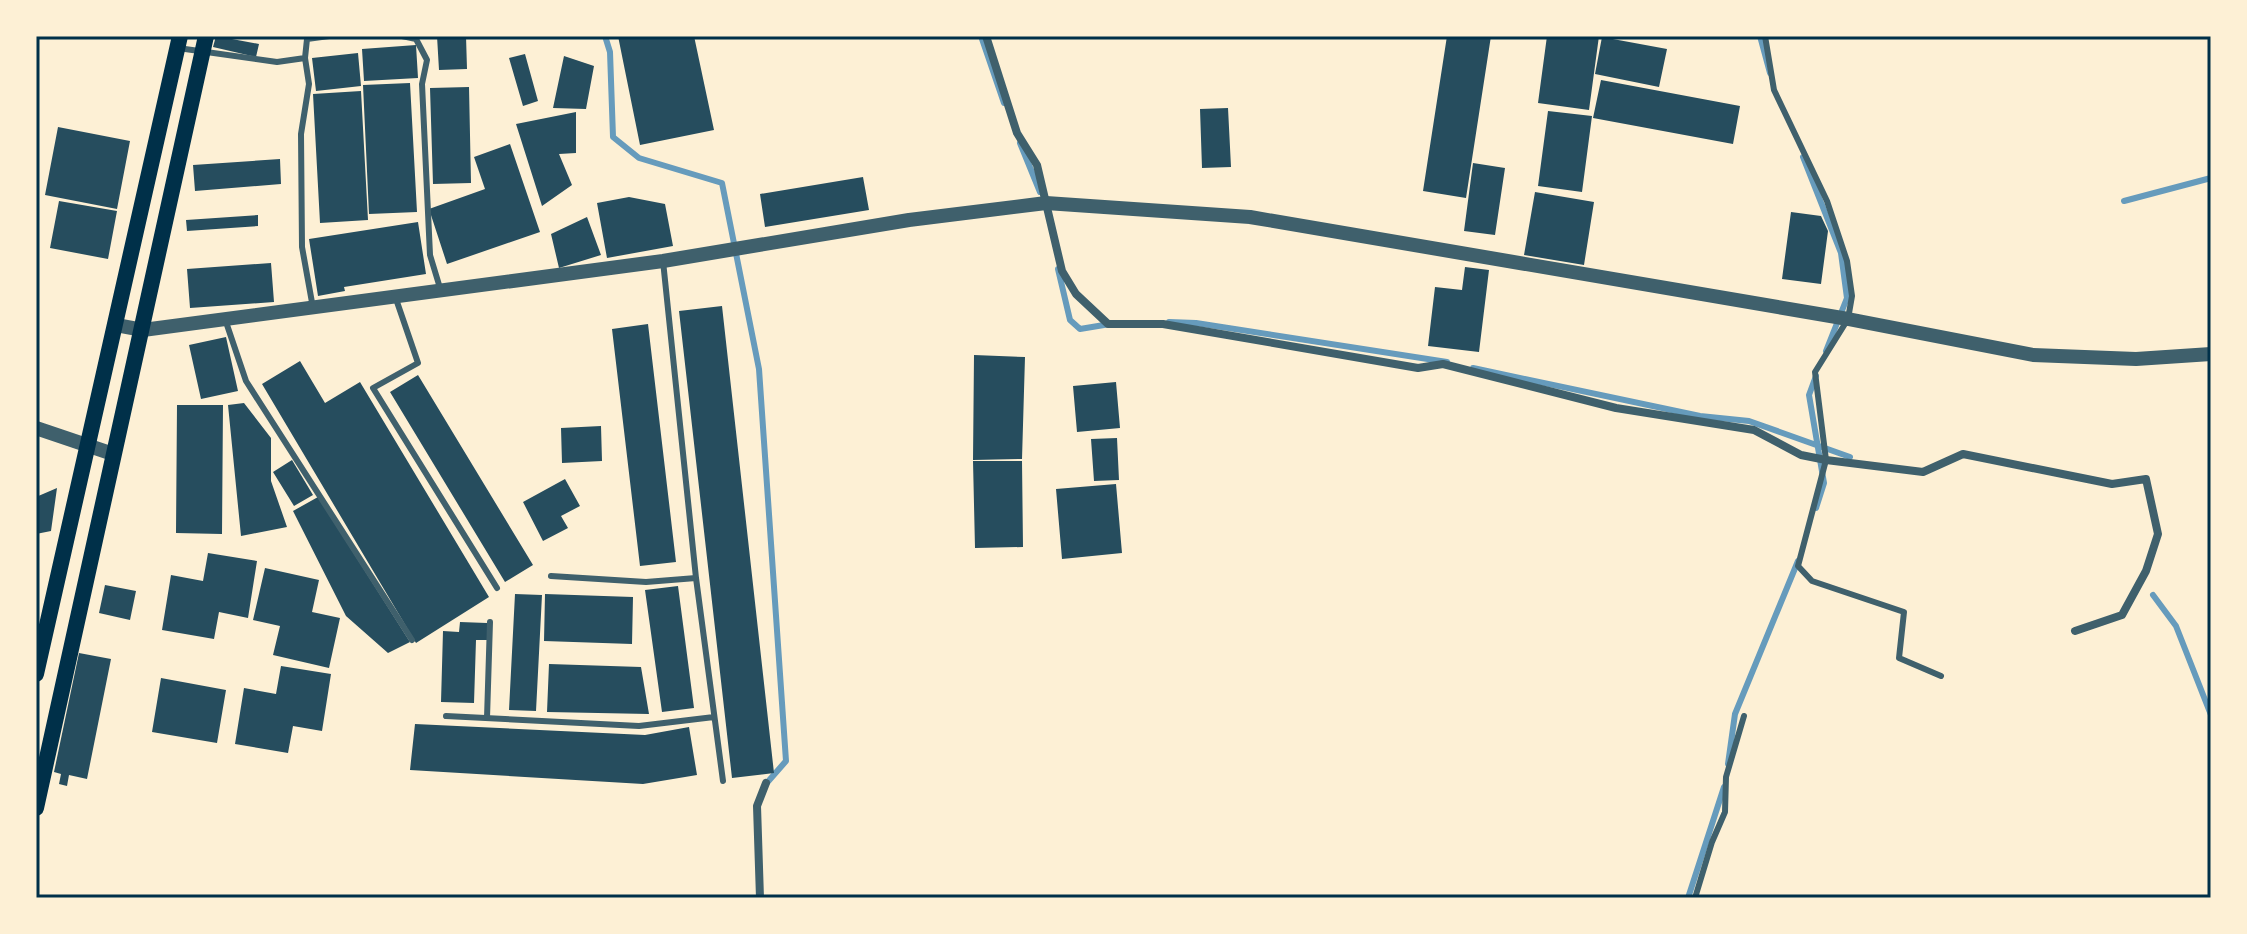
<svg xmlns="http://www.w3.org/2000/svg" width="2247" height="934" font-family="'Golos Text',sans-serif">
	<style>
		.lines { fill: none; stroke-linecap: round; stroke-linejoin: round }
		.stream { stroke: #669bbc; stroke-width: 6 }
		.building { fill: #264d5e }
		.service { stroke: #3f606c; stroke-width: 6 }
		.minor { stroke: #3f606c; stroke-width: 8 }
		.tertiary { stroke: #3f606c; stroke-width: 14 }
		.secondary { stroke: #003049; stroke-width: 16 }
		.neatline { fill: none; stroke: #003049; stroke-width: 3 }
	</style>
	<rect width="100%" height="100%" fill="#fdf0d5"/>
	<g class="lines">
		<!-- stream -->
		<path class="stream" d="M 605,36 L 610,52 L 613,137 L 639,158 L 722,183 L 759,369 L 786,761 L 765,785
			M 981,36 L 1004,103
			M 1760,36 L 1770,73
			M 1020,143 L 1040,192
			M 1803,157 L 1841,253 L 1847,298 L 1826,351
			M 2124,201 L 2211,178
			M 1058,269 L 1070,320 L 1080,329 L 1110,324
			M 1169,322 L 1196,323 L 1447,362
			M 1473,368 L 1700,416 L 1749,421 L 1850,457
			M 1816,508 L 1824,483 L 1809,395 L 1816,376
			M 2153,595 L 2176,626 L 2211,715
			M 1728,764 L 1735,714 L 1798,561
			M 1688,898 L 1724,787"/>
	</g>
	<!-- building -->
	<path class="building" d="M 216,36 L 259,44 L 256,57 L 213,47 Z
		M 437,36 L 466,36 L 467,69 L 439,70 Z
		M 618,36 L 694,36 L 714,130 L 640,145 Z
		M 1447,36 L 1491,36 L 1466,198 L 1423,191 Z
		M 1547,36 L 1599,36 L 1589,110 L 1538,103 Z
		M 1602,37 L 1667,49 L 1659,87 L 1595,74 Z
		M 416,45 L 418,78 L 364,81 L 362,49 Z
		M 358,53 L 361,86 L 316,91 L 312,58 Z
		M 525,54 L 538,101 L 523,106 L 509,58 Z
		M 564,56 L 594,66 L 586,109 L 553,108 Z
		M 1601,80 L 1740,106 L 1733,144 L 1593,118 Z
		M 410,83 L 417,212 L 369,214 L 363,85 Z
		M 469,87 L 471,183 L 433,184 L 430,88 Z
		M 361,91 L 368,220 L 320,223 L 313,94 Z
		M 1228,108 L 1231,167 L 1202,168 L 1200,109 Z
		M 1548,111 L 1592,116 L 1582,192 L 1538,186 Z
		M 576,112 L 576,153 L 559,154 L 572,185 L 542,206 L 516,124 Z
		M 58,127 L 130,141 L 117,209 L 45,195 Z
		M 510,144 L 540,232 L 447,264 L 429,209 L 485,189 L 474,157 Z
		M 280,159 L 281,184 L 195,191 L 193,165 Z
		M 1473,163 L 1505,168 L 1495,235 L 1464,231 Z
		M 863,177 L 869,210 L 765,227 L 760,194 Z
		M 1535,192 L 1594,202 L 1584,265 L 1524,255 Z
		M 629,197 L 665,204 L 673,246 L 607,258 L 597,203 Z
		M 59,201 L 117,211 L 108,259 L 50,248 Z
		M 1791,212 L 1821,216 L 1828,231 L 1821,284 L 1782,279 Z
		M 258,215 L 258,226 L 187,231 L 186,220 Z
		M 587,217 L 601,255 L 559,268 L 551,234 Z
		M 418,222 L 426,274 L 344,287 L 345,291 L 318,296 L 309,239 Z
		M 271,263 L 274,302 L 190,308 L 187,269 Z
		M 1465,267 L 1489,270 L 1479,352 L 1428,346 L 1435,287 L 1462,290 Z
		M 722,306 L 774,773 L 732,778 L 679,311 Z
		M 648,324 L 676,562 L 640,566 L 612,329 Z
		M 226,337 L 238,391 L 201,399 L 189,345 Z
		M 974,355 L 1025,357 L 1022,459 L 973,460 Z
		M 300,361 L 325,403 L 360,382 L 489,597 L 416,643 L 262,384 Z
		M 418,375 L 533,565 L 505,582 L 390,392 Z
		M 1116,382 L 1120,428 L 1077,432 L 1073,386 Z
		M 244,403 L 271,438 L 271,481 L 287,527 L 241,536 L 228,405 Z
		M 177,405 L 223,405 L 222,534 L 176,533 Z
		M 601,426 L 602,461 L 562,463 L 561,428 Z
		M 1117,438 L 1119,480 L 1094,481 L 1091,439 Z
		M 292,460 L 313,495 L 294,506 L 273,472 Z
		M 973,461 L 1022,461 L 1023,547 L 975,548 Z
		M 565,479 L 580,506 L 561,516 L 568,528 L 543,541 L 523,502 Z
		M 1116,484 L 1122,553 L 1062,559 L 1056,489 Z
		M 57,488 L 51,531 L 36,534 L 36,497 Z
		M 318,497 L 410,642 L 388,653 L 346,616 L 293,511 Z
		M 208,553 L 257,561 L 248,618 L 219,612 L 214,639 L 162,630 L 171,575 L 203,581 Z
		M 265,568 L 319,580 L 312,612 L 340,618 L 329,668 L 273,655 L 280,626 L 253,620 Z
		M 105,585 L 136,591 L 130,620 L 99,613 Z
		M 678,586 L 694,708 L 662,712 L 645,590 Z
		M 515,594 L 542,595 L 536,711 L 509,710 Z
		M 545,594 L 633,597 L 632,644 L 544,641 Z
		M 460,622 L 487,623 L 487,640 L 476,640 L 474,703 L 441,702 L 443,631 L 459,632 Z
		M 79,653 L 111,659 L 87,779 L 69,775 L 67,786 L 59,784 L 61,774 L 54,772 Z
		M 549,664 L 641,667 L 649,714 L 547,712 Z
		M 281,666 L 331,674 L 322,731 L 293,726 L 288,753 L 235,744 L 244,688 L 276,694 Z
		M 161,678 L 226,690 L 217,743 L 152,732 Z
		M 415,724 L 645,735 L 689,727 L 697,775 L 643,784 L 410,770 Z"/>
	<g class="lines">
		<!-- service -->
		<path class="service" d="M 402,36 L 416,39 L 427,60 L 422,84 L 430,255 L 440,288
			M 1765,36 L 1774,90 L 1827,201 L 1847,261 L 1852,296 L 1848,319 L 1815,372 L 1826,460 L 1798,566 L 1812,581 L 1904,612 L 1899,658 L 1941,676
			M 178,48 L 277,62 L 305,58
			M 663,261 L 696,578 L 723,781
			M 395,296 L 418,363 L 373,388 L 497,588
			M 313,308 L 302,247 L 301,134 L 309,84 L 305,58 L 307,39 L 329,36
			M 225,319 L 246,381 L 412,640
			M 551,576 L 646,582 L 696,578
			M 446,716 L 639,726 L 714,717
			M 487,718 L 490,622
			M 1695,898 L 1712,842 L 1725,812 L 1726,777 L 1744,716"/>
		<!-- minor -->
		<path class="minor" d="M 986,36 L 1017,133 L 1037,165 L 1062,271 L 1076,294 L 1108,324 L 1163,324 L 1418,368 L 1443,364 L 1616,408 L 1754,430 L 1801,455 L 1826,460 L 1923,472 L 1963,454 L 2112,484 L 2146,479 L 2158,534 L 2146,571 L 2122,615 L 2075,631
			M 760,898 L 757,806 L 766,783"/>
		<!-- tertiary -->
		<path class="tertiary" d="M 116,325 L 143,330 L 663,261 L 909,220 L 1046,203 L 1250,217 L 1848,319 L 2033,355 L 2136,359 L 2211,354
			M 36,428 L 113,454"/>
		<!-- secondary -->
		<path class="secondary" d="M 36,674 L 180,36
			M 36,808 L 206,36"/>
	</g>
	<!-- border -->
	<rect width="2247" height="934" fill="none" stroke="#fdf0d5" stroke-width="76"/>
	<rect x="38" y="38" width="2171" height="858" class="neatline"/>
</svg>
